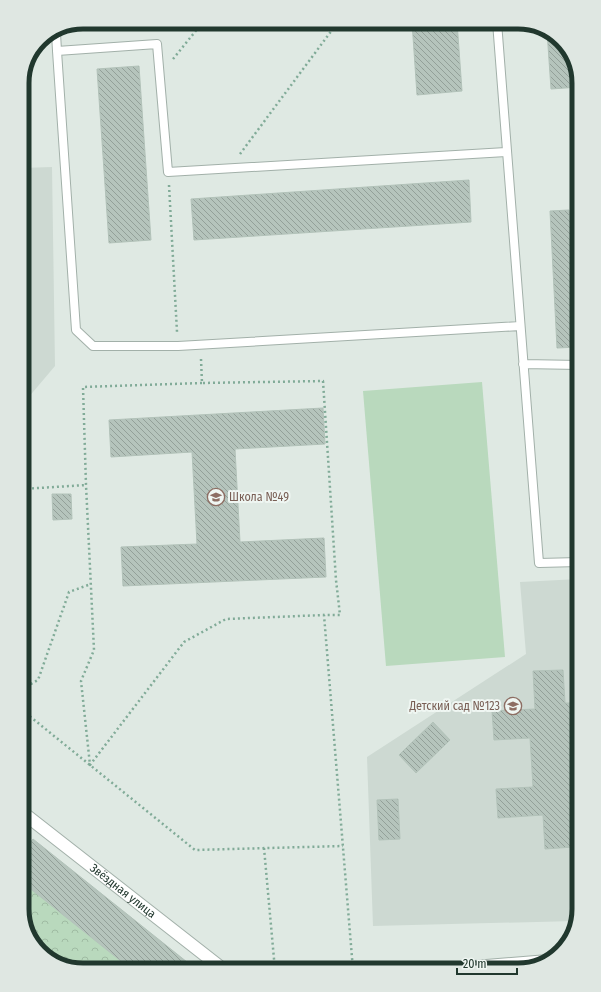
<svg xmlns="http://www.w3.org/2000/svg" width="601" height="992" font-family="'Fira Sans Condensed',sans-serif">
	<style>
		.built { fill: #cdd9d2 }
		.forest { fill: url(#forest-crowns) }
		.park { fill: #b9d9bd }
		.building { fill: url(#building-back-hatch); stroke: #b2c2b9 }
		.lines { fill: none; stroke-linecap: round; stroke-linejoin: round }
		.lane-casing { stroke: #a2b0a9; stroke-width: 10 }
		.street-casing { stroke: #a2b0a9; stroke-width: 14 }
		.path { stroke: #81ab98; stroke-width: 2.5; stroke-dasharray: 2 3; stroke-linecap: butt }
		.lane { stroke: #fff; stroke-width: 8 }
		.street { stroke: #fff; stroke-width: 12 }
		.labels { text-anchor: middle; stroke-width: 4; stroke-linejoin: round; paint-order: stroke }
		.education-label { font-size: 12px; fill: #785e54; stroke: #eff6f2; text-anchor: start }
		.street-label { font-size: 12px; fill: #21382e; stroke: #eff6f2 }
		.rim { fill: none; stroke: #21382e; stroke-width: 5 }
	</style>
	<defs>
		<pattern id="forest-crowns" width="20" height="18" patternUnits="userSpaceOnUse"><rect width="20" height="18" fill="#b9d9bd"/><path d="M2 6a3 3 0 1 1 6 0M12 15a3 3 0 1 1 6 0" fill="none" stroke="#9fbba3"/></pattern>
		<pattern id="building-back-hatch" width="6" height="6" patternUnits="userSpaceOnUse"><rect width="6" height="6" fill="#b5c4bc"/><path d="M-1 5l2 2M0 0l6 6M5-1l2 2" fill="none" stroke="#93a099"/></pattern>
	</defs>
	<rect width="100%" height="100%" fill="#dfe9e3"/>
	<!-- built -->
	<path class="built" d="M 52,167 L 55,366 L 22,405 L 22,168 Z
		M 579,579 L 579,909 L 575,921 L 373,926 L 367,757 L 526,654 L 520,582 Z"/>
	<!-- forest -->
	<path class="forest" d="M 22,882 L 132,970 L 80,970 L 49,960 L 28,936 L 22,909 Z"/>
	<!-- park -->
	<path class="park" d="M 482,382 L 505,657 L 386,666 L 363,391 Z"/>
	<!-- building -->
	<path class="building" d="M 412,22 L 457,22 L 462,91 L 417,95 Z
		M 547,31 L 552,32 L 573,56 L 579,87 L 551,89 Z
		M 139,66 L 151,240 L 109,243 L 97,69 Z
		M 469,180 L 471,222 L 194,240 L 191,199 Z
		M 569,210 L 570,220 L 579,219 L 579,347 L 557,348 L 550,211 Z
		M 323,408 L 325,444 L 235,449 L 240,542 L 324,538 L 326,577 L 123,586 L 121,547 L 197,544 L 192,452 L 111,457 L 109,420 Z
		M 52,494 L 71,494 L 72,519 L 53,520 Z
		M 563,670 L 565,703 L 579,703 L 579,732 L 574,733 L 577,782 L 579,782 L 579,812 L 571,812 L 573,847 L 545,849 L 543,815 L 498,818 L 496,789 L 533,787 L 530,738 L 494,740 L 492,711 L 535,709 L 533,671 Z
		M 433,722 L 450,740 L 416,773 L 399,755 Z
		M 398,799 L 400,839 L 379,840 L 377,800 Z
		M 33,839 L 197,970 L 132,970 L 22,882 L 22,853 Z"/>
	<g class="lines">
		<defs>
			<path id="lane" d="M 497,22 L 539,563 L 579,562
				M 56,33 L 57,51 L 157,44 L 168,172 L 506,152
				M 57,51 L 76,330 L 93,346 L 178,346 L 520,326
				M 523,364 L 579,365"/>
			<g id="street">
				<path id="s1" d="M 22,812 L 224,970"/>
				<path d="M 438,970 L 548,961"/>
			</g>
		</defs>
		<!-- lane casing -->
		<use href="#lane" class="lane-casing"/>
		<!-- street casing -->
		<use href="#street" class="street-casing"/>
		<!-- path -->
		<path class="path" d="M 173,59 L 203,22
			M 240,154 L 338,22
			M 169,185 L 177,332
			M 201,359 L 202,383 L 323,381 L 336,580 L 340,615 L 324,615 L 353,970
			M 202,383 L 83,387 L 86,485 L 94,650 L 81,681 L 90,765 L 184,642 L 226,619 L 324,615
			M 22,489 L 86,485
			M 22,689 L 38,680 L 69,592 L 91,584
			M 22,710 L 195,850 L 343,846
			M 264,848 L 275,970"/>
		<!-- lane -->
		<use href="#lane" class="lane"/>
		<!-- street -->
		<use href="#street" class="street"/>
	</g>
	<!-- icons -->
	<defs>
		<symbol id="school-ring" viewBox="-11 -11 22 22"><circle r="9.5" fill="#eff6f2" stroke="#8d6e63" stroke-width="1.5"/><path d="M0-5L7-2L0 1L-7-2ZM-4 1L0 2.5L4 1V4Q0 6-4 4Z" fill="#8d6e63"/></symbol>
	</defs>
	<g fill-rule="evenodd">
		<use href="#school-ring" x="206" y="487" width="20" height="20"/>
		<use href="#school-ring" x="503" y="696" width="20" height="20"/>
	</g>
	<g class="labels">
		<!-- education labels -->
		<g class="education-label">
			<text x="229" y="501">Школа №49</text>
			<text x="500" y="710" text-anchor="end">Детский сад №123</text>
		</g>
		<!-- street labels -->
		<g class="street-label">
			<text dy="4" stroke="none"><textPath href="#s1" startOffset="128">Звёздная улица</textPath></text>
		</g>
	</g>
	<!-- crop -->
	<path d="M0 0H601V992H0ZM83 29H518A54 54 0 0 1 572 83V909A54 54 0 0 1 518 963H83A54 54 0 0 1 29 909V83A54 54 0 0 1 83 29Z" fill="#dfe7e2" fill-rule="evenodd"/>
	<path class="rim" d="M83 29H518A54 54 0 0 1 572 83V909A54 54 0 0 1 518 963H83A54 54 0 0 1 29 909V83A54 54 0 0 1 83 29Z"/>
	<!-- scale -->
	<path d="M457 968v6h60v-6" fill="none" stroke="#21382e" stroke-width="2"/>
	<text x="463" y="968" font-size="12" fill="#21382e" stroke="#eff6f2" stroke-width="3" paint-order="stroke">20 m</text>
</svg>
